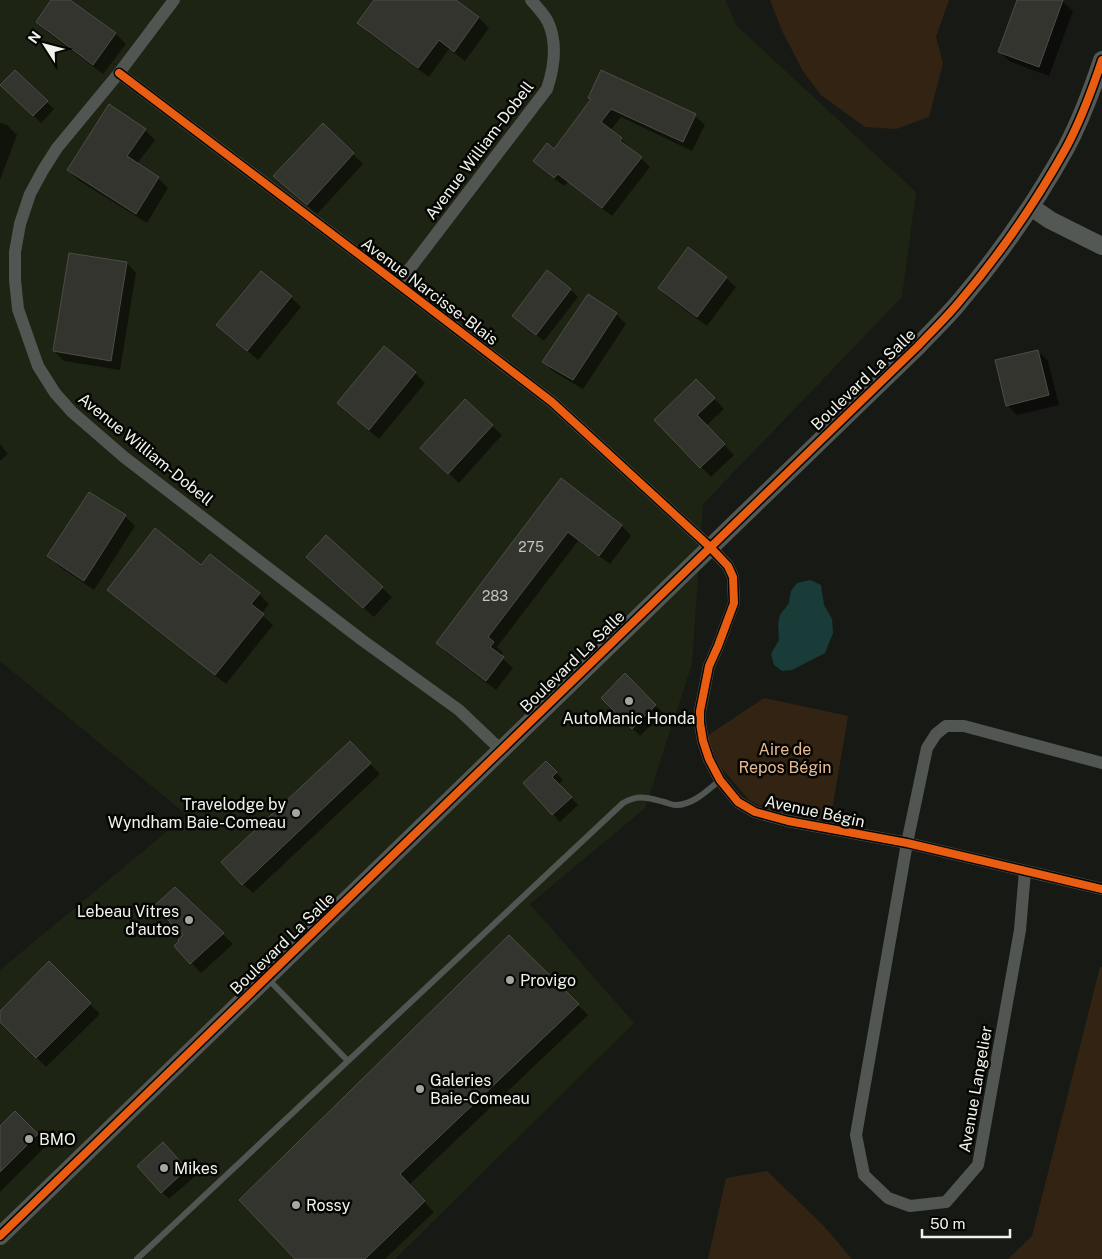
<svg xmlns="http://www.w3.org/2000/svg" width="1102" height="1259" font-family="'Public Sans',sans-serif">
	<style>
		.built { fill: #1e2414 }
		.green { fill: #332312 }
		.water { fill: #193c38 }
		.shadow { fill: #0007 }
		.building { fill: #34342f; stroke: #4c4d48 }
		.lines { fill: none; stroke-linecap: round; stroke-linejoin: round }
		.lane { stroke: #525652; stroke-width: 6 }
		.street { stroke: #525652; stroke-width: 12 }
		.secondary { stroke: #535855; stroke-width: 18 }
		.cycleway-casing { stroke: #050603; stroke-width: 11 }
		.cycleway { stroke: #e95d12; stroke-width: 8 }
		.poi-dot { fill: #a4a7a0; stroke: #050603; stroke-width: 2 }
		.labels { text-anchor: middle; stroke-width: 5; stroke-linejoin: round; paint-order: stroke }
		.number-label { font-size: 14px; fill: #c1c3bc }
		.street-label { font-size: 16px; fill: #f0f3eb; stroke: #050603 }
		.poi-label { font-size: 16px; fill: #f0f3eb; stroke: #050603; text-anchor: start }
		.park-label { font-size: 16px; fill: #e7ba93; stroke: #050603 }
	</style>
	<rect width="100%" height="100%" fill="#171a14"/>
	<!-- built -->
	<path class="built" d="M 0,0 L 725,0 L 737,26 L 916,192 L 902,297 L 703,504 L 692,664 L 645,808 L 530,904 L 634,1023 L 395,1259 L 0,1259 L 0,970 L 187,815 L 0,661 Z"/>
	<!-- green -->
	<path class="green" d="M 770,0 L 949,0 L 936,37 L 943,63 L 929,117 L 896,129 L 865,127 L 821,95 L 803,71 L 782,31 Z
		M 764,698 L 848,716 L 830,822 L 768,810 L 749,800 L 719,765 L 707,736 Z
		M 1100,967 L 1102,967 L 1102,1259 L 1008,1259 L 1032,1236 Z
		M 767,1171 L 823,1225 L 852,1259 L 708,1259 L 726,1178 Z"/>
	<!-- water -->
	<path class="water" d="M 810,580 L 821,585 L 824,605 L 832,619 L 833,633 L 825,653 L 792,670 L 782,671 L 774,665 L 771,654 L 779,640 L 778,624 L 780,615 L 789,603 L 791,591 L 797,583 Z"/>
	<!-- shadow -->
	<path class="shadow" d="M 53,0 L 68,0 L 116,34 L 126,44 L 103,74 L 47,32 L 37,22 Z
		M 376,0 L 454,0 L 479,18 L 489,28 L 465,61 L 449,49 L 429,77 L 369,33 L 359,23 Z
		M 1019,0 L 1061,0 L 1073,11 L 1049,76 L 1009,61 L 999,51 Z
		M 15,71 L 54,109 L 41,123 L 2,85 Z
		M 602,72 L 695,116 L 705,125 L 692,151 L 621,117 L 610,131 L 621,139 L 630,148 L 630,149 L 641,158 L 650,167 L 612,216 L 568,182 L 564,186 L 544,171 L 535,161 L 554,151 L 592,100 Z
		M 0,123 L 7,125 L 17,135 L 0,180 Z
		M 323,125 L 363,164 L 317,214 L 285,186 Z
		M 145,130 L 155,140 L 137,164 L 158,178 L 168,188 L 147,223 L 78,180 L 68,170 Z
		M 127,263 L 136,273 L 120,370 L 64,361 L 54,351 Z
		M 547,272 L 571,290 L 578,297 L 544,341 L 521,323 L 513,316 Z
		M 726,278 L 736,287 L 707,326 L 669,298 L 659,288 Z
		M 291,297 L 301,307 L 258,360 L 218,325 Z
		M 616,314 L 626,324 L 583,389 L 554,372 L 544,362 Z
		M 384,347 L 415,373 L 425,383 L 379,439 L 348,413 L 338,403 Z
		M 1038,351 L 1048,361 L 1059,405 L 1017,415 L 1007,405 Z
		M 696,380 L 724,409 L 706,426 L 734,455 L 711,477 L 655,420 Z
		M 465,401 L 502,435 L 459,483 L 432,458 Z
		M 0,444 L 8,454 L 0,461 Z
		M 562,480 L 622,526 L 631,536 L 610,564 L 578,541 L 497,647 L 503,653 L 500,656 L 513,668 L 496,690 L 447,653 L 438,643 Z
		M 125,516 L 135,526 L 94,590 L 59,566 L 49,556 Z
		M 326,537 L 392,597 L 374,617 L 317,567 Z
		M 210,556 L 259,594 L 269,604 L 261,614 L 273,625 L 226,684 L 119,599 L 109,590 L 202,567 Z
		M 625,675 L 663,713 L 640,736 L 602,698 Z
		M 359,752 L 380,774 L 253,893 L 243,884 Z
		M 546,762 L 563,780 L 558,785 L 578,805 L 560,822 L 525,783 Z
		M 175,888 L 233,944 L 201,973 L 176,946 L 185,936 Z
		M 509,936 L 588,1015 L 409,1185 L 434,1212 L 385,1259 L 297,1259 Z
		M 49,963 L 100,1014 L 46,1067 L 0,1021 L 0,1012 Z
		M 15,1113 L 47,1145 L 0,1192 L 0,1127 Z
		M 170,1151 L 194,1177 L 169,1199 L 162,1192 Z"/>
	<!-- building -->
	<path class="building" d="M 51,0 L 70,0 L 116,33 L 93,65 L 36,22 Z
		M 374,0 L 456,0 L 479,17 L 454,52 L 439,40 L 418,68 L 357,23 Z
		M 1017,0 L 1063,0 L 1039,67 L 998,52 Z
		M 15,70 L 48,101 L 33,116 L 0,85 Z
		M 601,70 L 696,114 L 683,142 L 611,109 L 601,122 L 622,138 L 620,141 L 642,157 L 602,208 L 558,174 L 554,178 L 533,161 L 547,143 L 554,149 L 591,99 L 588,98 Z
		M 109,104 L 146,129 L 127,156 L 159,177 L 136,214 L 67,170 Z
		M 323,123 L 354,153 L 307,205 L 273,176 Z
		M 688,247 L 727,277 L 697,317 L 658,288 Z
		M 69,253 L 127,262 L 111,361 L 53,351 Z
		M 547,270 L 571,289 L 536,335 L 512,316 Z
		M 261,271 L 292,296 L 247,351 L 216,325 Z
		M 588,294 L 617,313 L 573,380 L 542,362 Z
		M 384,346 L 416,372 L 369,430 L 337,403 Z
		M 1038,350 L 1049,395 L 1006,406 L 995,360 Z
		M 696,379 L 715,398 L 697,415 L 725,444 L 700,468 L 654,420 Z
		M 465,399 L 493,425 L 448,474 L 420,448 Z
		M 561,478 L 622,525 L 599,556 L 568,532 L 488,637 L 494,642 L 490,647 L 504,657 L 486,681 L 436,643 Z
		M 89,492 L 126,515 L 84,581 L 47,556 Z
		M 155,528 L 201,565 L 210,554 L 260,593 L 251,604 L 264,614 L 215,675 L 107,590 Z
		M 326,535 L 383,587 L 363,608 L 306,557 Z
		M 625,673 L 656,705 L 632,729 L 601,698 Z
		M 350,741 L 371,763 L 242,885 L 221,862 Z
		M 546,761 L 557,772 L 552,777 L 572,797 L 552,815 L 523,783 Z
		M 175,887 L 224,933 L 190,964 L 174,946 L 179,941 L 178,940 L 183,935 L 154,906 Z
		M 509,935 L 579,1004 L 400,1174 L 425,1201 L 365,1259 L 295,1259 L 239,1200 Z
		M 49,961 L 91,1003 L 36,1058 L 0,1022 L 0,1011 Z
		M 15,1111 L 38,1134 L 0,1172 L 0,1126 Z
		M 163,1142 L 187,1169 L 161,1193 L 137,1166 Z"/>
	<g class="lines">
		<!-- lane -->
		<path class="lane" d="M 267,978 L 348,1061
			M 137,1259 L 623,803 C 639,794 648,798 664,802 C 668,803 672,805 676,805 C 693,805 708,790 720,780"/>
		<!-- street -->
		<path class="street" d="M 174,0 L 119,73 L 57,148 L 43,170 L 30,194 L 20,224 L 15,252 L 15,280 L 18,309 L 38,366 L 55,393 L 72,412 L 124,457 L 362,640 L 459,710 L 501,750
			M 119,73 L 398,284 L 552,402 L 710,547 L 728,566 L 733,577 L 734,603 L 718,646 L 709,666 L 700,711 L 700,723 L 703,741 L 709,759 L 720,780 L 738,802 L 755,812 L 788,821 L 907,843 L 1102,889
			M 398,284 L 547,89 C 554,68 558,44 548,22 C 544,14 537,7 531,0
			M 1025,871 L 1020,930 L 978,1165 L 946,1202 L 910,1206 L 888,1198 L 864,1175 L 856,1135 L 907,843 L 927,748 L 936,734 L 946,726 L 964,726 L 1102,763"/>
		<!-- secondary -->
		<path class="secondary" d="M 1031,207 L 1050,220 L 1102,246
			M 0,1236 L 918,346 C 932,331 947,317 960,301 C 1000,254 1036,202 1066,148 C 1081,120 1092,90 1102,60"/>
		<defs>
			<path id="cycleway" d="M 119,73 L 398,284 L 552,402 L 710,547 L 728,566 L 733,577 L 734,603 L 718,646 L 709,666 L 700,711 L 700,723 L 703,741 L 709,759 L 720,780 L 738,802 L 755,812 L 788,821 L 907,843 L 1102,889
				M 0,1236 L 918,346 C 932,331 947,317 960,301 C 1000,254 1036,202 1066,148 C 1081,120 1092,90 1102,60"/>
		</defs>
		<!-- cycleway casing -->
		<use href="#cycleway" class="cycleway-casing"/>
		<!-- cycleway -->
		<use href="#cycleway" class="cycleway"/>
	</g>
	<!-- markers -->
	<g class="poi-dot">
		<circle cx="629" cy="701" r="5"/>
		<circle cx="296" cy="813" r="5"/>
		<circle cx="189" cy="920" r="5"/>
		<circle cx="510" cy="980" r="5"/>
		<circle cx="420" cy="1089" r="5"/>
		<circle cx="29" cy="1139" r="5"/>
		<circle cx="164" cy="1168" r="5"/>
		<circle cx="296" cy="1205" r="5"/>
	</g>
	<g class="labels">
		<!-- number labels -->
		<g class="number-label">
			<text x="531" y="552">275</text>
			<text x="495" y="601">283</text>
		</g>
		<!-- street labels -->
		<g class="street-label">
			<text transform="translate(479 150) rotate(-53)" y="6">Avenue William-Dobell</text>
			<text transform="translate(430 291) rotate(37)" y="6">Avenue Narcisse-Blais</text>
			<text transform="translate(863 379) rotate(-44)" y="6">Boulevard La Salle</text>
			<text transform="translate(146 449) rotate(39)" y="6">Avenue William-Dobell</text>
			<text transform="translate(572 661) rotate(-44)" y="6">Boulevard La Salle</text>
			<text transform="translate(815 811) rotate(12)" y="6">Avenue Bégin</text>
			<text transform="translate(282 943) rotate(-44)" y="6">Boulevard La Salle</text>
			<text transform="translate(975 1089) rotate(-80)" y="6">Avenue Langelier</text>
		</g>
		<!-- poi labels -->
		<g class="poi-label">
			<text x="629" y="724" text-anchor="middle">AutoManic Honda</text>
			<text x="286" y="810" text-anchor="end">Travelodge by<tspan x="286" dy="18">Wyndham Baie-Comeau</tspan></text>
			<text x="179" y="917" text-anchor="end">Lebeau Vitres<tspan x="179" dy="18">d'autos</tspan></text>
			<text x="520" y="986">Provigo</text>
			<text x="430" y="1086">Galeries<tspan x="430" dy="18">Baie-Comeau</tspan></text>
			<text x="39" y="1145">BMO</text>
			<text x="174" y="1174">Mikes</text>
			<text x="306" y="1211">Rossy</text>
		</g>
		<!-- park labels -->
		<g class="park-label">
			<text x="785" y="755">Aire de<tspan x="785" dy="18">Repos Bégin</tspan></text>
		</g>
	</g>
	<!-- north arrow -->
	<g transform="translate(45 45) rotate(306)" stroke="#050603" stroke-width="4" paint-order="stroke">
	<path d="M0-4L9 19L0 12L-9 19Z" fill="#f0f3eb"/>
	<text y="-8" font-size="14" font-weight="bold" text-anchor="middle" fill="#f0f3eb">N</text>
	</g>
	<!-- scale -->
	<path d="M922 1229v8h88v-8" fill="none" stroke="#f0f3eb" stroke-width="2.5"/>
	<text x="930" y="1229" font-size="15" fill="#f0f3eb" stroke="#050603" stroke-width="4" paint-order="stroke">50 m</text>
</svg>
